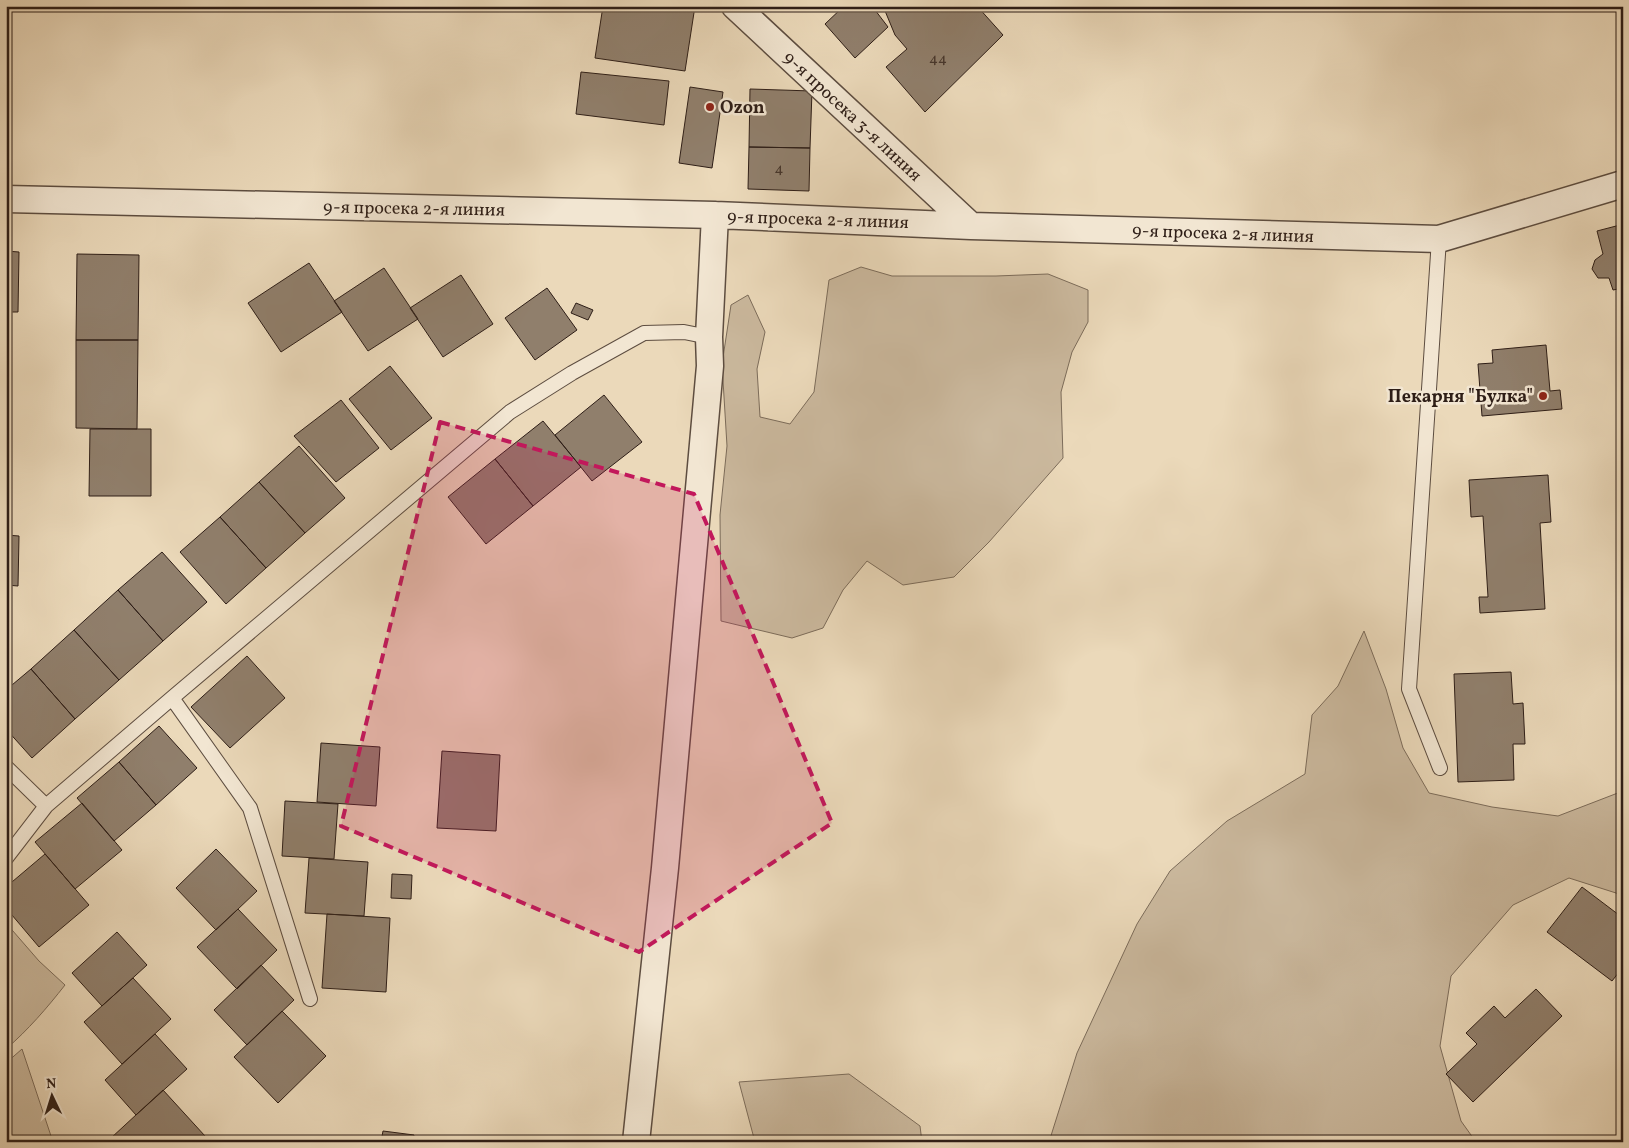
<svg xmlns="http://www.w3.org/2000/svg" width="1629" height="1148" font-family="Vollkorn,serif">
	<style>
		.green { fill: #cbb99e; stroke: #7c6c5a }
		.building { fill: #907f6c; stroke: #2e1e17 }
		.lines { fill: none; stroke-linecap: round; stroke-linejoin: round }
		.service-casing { stroke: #5d4d40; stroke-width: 16 }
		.minor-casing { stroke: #5d4d40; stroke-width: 29 }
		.service { stroke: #f2e6d2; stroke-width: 14 }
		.minor { stroke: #f2e6d2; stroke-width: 26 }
		.marked { fill: #c2185b; fill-opacity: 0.2; stroke: #c2185b; stroke-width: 4; stroke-dasharray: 10 6; stroke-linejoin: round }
		.poi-dot { fill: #8f2418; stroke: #f2e6d2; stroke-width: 2 }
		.labels { text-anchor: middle; stroke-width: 5; stroke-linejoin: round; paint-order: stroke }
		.number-label { font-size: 15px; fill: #46362c }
		.poi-label { font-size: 18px; font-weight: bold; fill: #2e1e17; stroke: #f2e6d2; text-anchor: start }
		.street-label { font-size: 18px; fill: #2e1e17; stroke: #f2e6d2 }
	</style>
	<rect width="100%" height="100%" fill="#ebd9ba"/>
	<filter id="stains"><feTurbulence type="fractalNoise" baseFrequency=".004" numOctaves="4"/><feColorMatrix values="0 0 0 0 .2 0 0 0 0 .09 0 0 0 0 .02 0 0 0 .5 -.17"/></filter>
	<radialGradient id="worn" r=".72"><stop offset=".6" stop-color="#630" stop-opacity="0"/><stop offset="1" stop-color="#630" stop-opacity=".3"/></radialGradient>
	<!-- green -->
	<path class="green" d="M 861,267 L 892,276 L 996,276 L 1048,274 L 1088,290 L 1088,322 L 1072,352 L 1061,392 L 1063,458 L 989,542 L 954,577 L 903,585 L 867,561 L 843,590 L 823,628 L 792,638 L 721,621 L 720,515 L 727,446 L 722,364 L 731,305 L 748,295 L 765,332 L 757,369 L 760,417 L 790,424 L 814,392 L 829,280 Z
		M 1364,631 L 1386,689 L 1403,748 L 1429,793 L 1492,807 L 1558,816 L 1623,791 L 1623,897 L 1616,893 L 1569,878 L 1513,905 L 1451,976 L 1440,1046 L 1461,1121 L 1476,1142 L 1049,1142 L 1077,1053 L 1137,924 L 1170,871 L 1227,821 L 1305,774 L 1312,715 L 1338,686 Z
		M 6,923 L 39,961 L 65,985 C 47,1008 28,1030 6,1049 Z
		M 22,1049 L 53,1142 L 6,1142 L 6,1063 Z
		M 849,1074 L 920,1126 L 922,1142 L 755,1142 L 739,1082 Z"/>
	<!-- building -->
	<path class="building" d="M 603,6 L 695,6 L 685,71 L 595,58 Z
		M 844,6 L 872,6 L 888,27 L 855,58 L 825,24 Z
		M 883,6 L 977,6 L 1003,35 L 925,112 L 886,67 L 907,49 L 895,35 Z
		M 581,72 L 669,81 L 664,125 L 576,114 Z
		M 690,87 L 723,92 L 712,168 L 679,163 Z
		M 750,89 L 812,91 L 810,148 L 749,147 Z
		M 749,147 L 810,148 L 809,191 L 748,189 Z
		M 1620,225 L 1623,234 L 1623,288 L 1613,290 L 1609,278 L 1598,278 L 1592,269 L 1595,260 L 1603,254 L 1597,231 Z
		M 6,251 L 19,252 L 18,312 L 6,312 Z
		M 77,254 L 139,255 L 138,340 L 76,340 Z
		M 309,263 L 342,312 L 281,352 L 248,303 Z
		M 384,268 L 418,319 L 368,351 L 334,301 Z
		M 461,275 L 493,324 L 443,357 L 410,308 Z
		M 547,288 L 577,330 L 535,360 L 505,318 Z
		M 576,303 L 593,310 L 588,320 L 571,313 Z
		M 6,312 L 8,312 L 7,368 L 6,368 Z
		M 76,340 L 138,340 L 137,429 L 76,428 Z
		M 1546,345 L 1550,391 L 1560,390 L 1562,409 L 1482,416 L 1478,364 L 1493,363 L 1492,350 Z
		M 390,366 L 432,418 L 391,450 L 349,399 Z
		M 604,395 L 642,442 L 592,481 L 555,435 Z
		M 341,400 L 379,448 L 336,482 L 294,436 Z
		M 543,421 L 581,467 L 533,506 L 495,459 Z
		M 90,429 L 151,429 L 151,496 L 89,496 Z
		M 299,446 L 345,498 L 305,533 L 259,482 Z
		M 495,459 L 533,506 L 486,544 L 448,497 Z
		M 1548,475 L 1551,522 L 1540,523 L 1545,609 L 1480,613 L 1479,597 L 1488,597 L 1483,516 L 1471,517 L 1469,480 Z
		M 259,482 L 305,533 L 266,568 L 220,517 Z
		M 220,517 L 266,568 L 226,604 L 180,552 Z
		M 6,535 L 19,536 L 18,586 L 6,585 Z
		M 162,552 L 207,602 L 163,641 L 118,590 Z
		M 118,590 L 163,641 L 119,680 L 74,630 Z
		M 74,630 L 119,680 L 75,719 L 31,669 Z
		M 247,656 L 285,698 L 230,748 L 191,707 Z
		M 31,669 L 75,719 L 32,758 L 6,729 L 6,690 Z
		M 1511,672 L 1513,704 L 1523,703 L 1525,744 L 1513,744 L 1514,780 L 1458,782 L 1454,674 Z
		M 159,726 L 197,768 L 156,805 L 119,762 Z
		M 321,743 L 380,747 L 376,806 L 317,802 Z
		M 442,751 L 500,755 L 496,831 L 437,828 Z
		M 119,762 L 156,805 L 114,841 L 77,798 Z
		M 285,801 L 338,804 L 334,859 L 282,856 Z
		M 82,803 L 122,850 L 75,889 L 35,842 Z
		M 216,849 L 257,891 L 216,930 L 176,888 Z
		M 45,854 L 89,905 L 39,947 L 6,908 L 6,887 Z
		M 309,858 L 368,862 L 364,916 L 305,913 Z
		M 392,874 L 412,875 L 411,899 L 391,898 Z
		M 1582,887 L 1623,918 L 1623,967 L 1612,981 L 1547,932 Z
		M 238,909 L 277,950 L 237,989 L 197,947 Z
		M 327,914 L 390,918 L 386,992 L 322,988 Z
		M 117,932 L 147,965 L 102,1006 L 72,973 Z
		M 261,965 L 294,1000 L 247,1045 L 214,1010 Z
		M 133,978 L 171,1019 L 122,1064 L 84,1022 Z
		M 1536,989 L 1562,1016 L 1473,1102 L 1446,1074 L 1477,1044 L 1466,1033 L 1494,1006 L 1505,1018 Z
		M 282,1011 L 326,1056 L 278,1103 L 234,1057 Z
		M 155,1034 L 187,1069 L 136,1115 L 105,1080 Z
		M 163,1090 L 205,1136 L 199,1142 L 115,1142 L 111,1138 Z
		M 383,1131 L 414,1135 L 413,1142 L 381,1142 Z"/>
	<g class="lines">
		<defs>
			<path id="service" d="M 1439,239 L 1409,689 L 1440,768
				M 172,698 L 250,808 L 310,999
				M 6,767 L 46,806
				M 6,858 L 46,806 L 172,698 L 510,412 L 572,373 L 644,333 L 684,332 L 709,337"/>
			<path id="minor" d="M 735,6 L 971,226
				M 6,199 L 715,215 L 971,226 L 1439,239 L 1623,184
				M 636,1142 L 665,868 L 710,366 L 709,337 L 715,215"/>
		</defs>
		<!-- service casing -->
		<use href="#service" class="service-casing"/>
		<!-- minor casing -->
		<use href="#minor" class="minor-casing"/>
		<!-- service -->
		<use href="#service" class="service"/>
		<!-- minor -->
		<use href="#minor" class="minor"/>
	</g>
	<!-- marked area -->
	<path class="marked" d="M 440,422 L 694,494 L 832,823 L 639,952 L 341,826 Z"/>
	<!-- markers -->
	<g class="poi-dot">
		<circle cx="710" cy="107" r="5"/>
		<circle cx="1543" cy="396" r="5"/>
	</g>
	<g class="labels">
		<!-- number labels -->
		<g class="number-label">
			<text x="938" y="63">44</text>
			<text x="779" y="173">4</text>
		</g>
		<!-- poi labels -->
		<g class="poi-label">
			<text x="720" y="113">Ozon</text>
			<text x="1533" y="402" text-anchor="end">Пекарня "Булка"</text>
		</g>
		<!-- street labels -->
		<g class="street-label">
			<text transform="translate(853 116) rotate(43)" y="6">9-я просека 3-я линия</text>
			<text transform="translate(414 208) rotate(1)" y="6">9-я просека 2-я линия</text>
			<text transform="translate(818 219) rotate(2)" y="6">9-я просека 2-я линия</text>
			<text transform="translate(1223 233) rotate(2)" y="6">9-я просека 2-я линия</text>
		</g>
	</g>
	<!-- margin -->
	<rect width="1629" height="1148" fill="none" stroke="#ebd9ba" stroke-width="25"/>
	<rect x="8" y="8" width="1614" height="1133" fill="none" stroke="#2e1e17" stroke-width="2.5"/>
	<rect x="12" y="12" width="1604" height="1123" fill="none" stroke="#2e1e17"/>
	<!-- north arrow -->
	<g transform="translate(52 1096) rotate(356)" stroke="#f2e6d2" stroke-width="4" paint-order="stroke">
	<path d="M0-4L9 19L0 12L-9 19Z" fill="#2e1e17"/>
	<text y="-8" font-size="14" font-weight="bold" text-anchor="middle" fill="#2e1e17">N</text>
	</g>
	<rect width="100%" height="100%" filter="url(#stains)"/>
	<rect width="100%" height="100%" fill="url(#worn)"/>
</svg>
